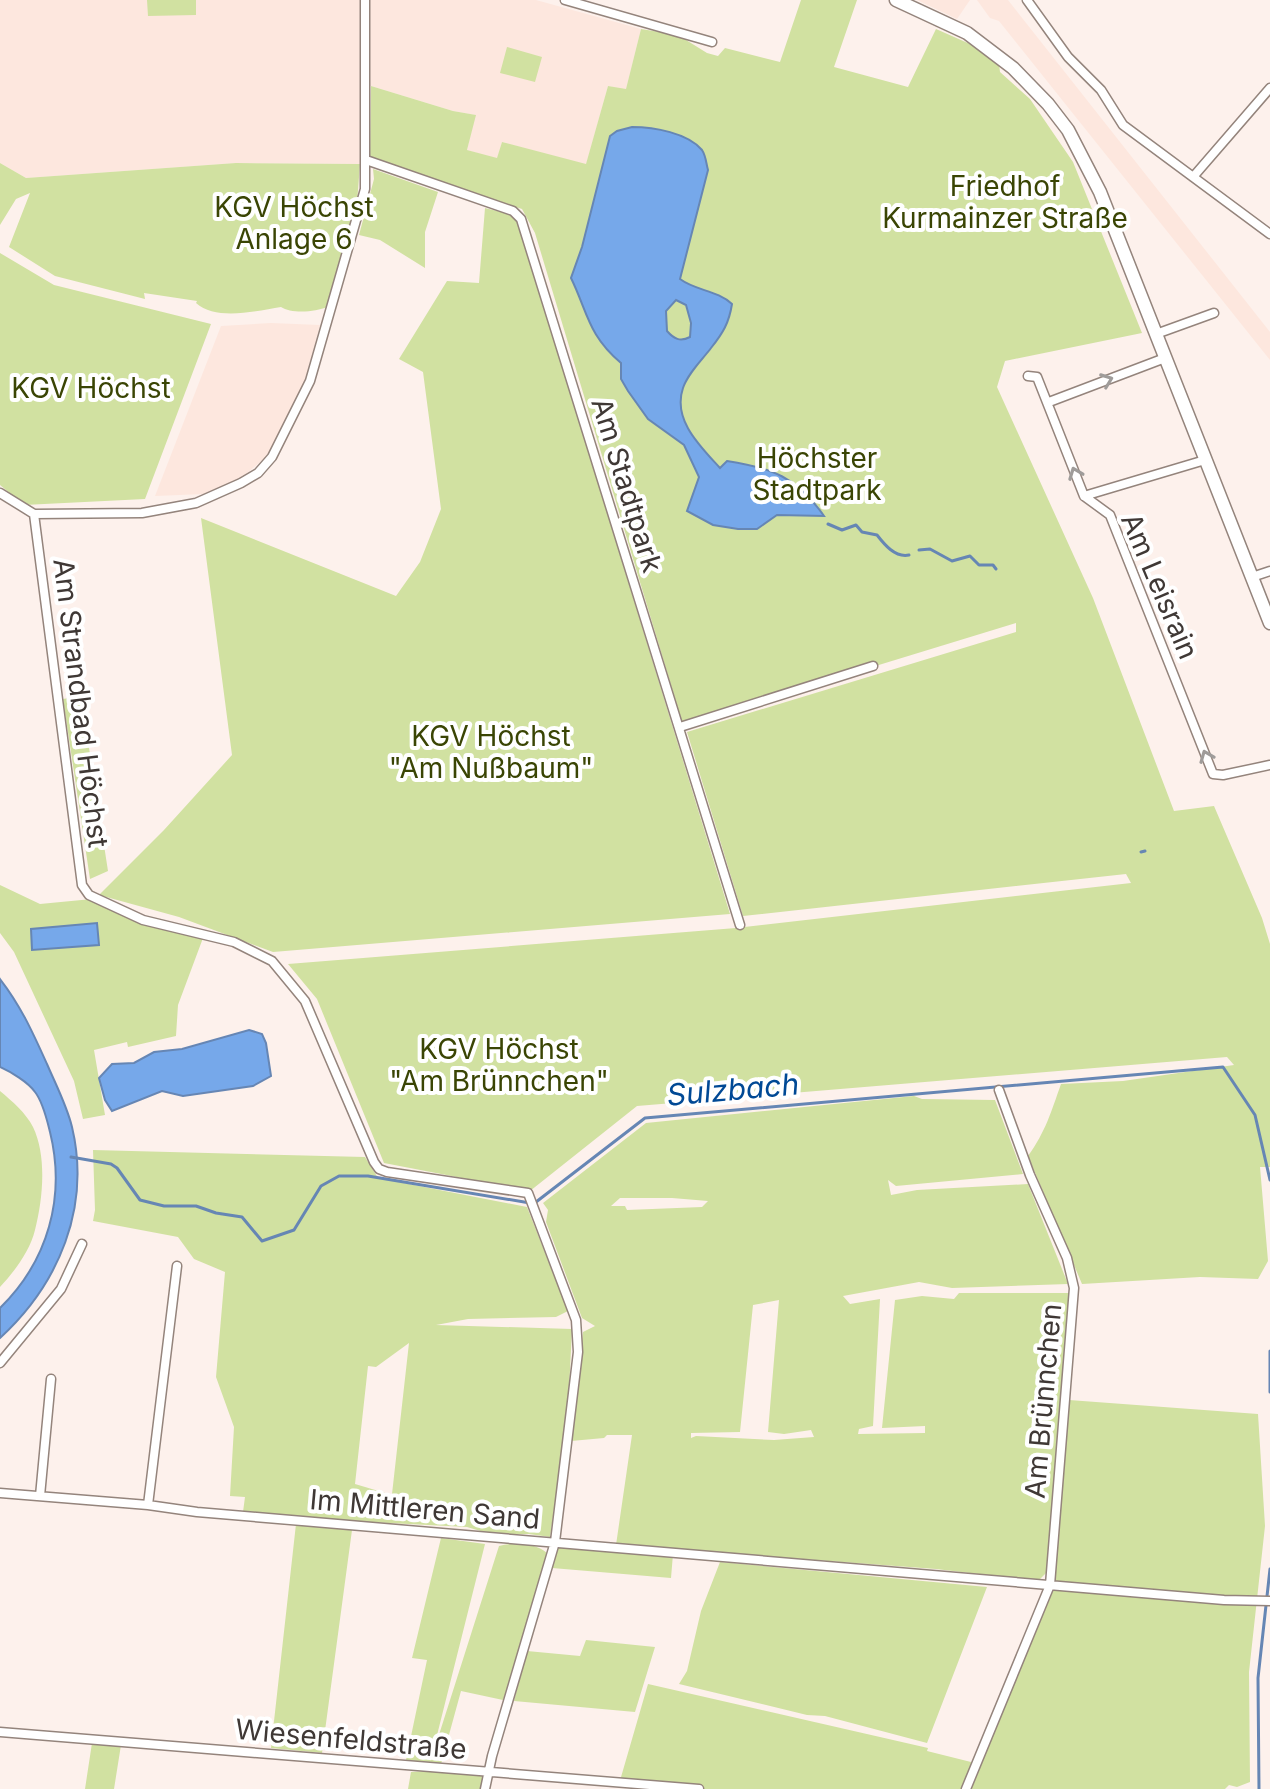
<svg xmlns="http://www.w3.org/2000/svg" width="1270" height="1789" font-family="Inter,sans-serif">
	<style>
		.built { fill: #fde7de }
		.green { fill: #d1e1a1; fill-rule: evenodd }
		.water { fill: #76a8ea; stroke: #6686b4; stroke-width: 2; fill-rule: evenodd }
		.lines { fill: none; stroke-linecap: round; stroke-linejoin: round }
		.stream { stroke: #6686b4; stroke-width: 3 }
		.street-casing { stroke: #94847c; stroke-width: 11 }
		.secondary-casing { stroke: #94847c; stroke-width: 15 }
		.street { stroke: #fff; stroke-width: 8 }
		.secondary { stroke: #fff; stroke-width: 12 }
		.oneway { stroke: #9f9c9a }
		.labels { text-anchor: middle; stroke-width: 8; stroke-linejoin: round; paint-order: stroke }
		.park-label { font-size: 28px; fill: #3a4504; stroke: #fff }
		.street-label { font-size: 28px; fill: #3f3835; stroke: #fff }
		.water-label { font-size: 30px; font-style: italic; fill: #004995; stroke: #fff }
	</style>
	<rect width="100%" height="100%" fill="#fdf1ec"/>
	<!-- built -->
	<path class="built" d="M 0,0 L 536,0 L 641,29 L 626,90 L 608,86 L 586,165 L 502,142 L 497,159 L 467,150 L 475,115 L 453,111 L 371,86 L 361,86 L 360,164 L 236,163 L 26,178 L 0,163 Z
		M 917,0 L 970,0 L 957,19 Z
		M 977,0 L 1008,0 L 1270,332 L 1270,360 L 999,21 L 990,18 Z
		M 271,323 L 320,325 L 305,380 L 283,428 L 265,458 L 240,479 L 204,494 L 155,496 L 221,326 Z"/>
	<!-- green -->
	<path class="green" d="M 147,0 L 196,0 L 196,15 L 148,16 Z
		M 801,0 L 857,0 L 834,67 L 908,87 L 936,29 L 970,44 L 999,64 L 1000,72 L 1030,99 L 1073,162 L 1142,333 L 1005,361 L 997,387 L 1093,598 L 1174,811 L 1214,806 L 1262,918 L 1270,944 L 1270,1167 L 1260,1167 L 1268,1261 L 1258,1279 L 1200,1277 L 1082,1284 L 1028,1156 C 1046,1131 1051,1112 1061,1084 L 1123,1081 L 1234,1065 L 1227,1057 L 637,1106 L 530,1191 L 384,1163 L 317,999 L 288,964 L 736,928 L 1131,883 L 1126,874 L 743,916 L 687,732 L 1016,632 L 1016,623 L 683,725 L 535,233 L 522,209 L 370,159 L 371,86 L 453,111 L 476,115 L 467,150 L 497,158 L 502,142 L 586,164 L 608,86 L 626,89 L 641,29 L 678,35 L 707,53 L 718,56 L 725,48 L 780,62 Z
		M 507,47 L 542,57 L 535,82 L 500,73 Z
		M 0,163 L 26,178 L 236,163 L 360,164 L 357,203 L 327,307 C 316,312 291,314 281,307 C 256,311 216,321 196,303 L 197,301 L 144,293 L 145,299 L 55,276 L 9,247 L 30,193 L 16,199 L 0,225 Z
		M 373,169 L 438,192 L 425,232 L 425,268 L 380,240 L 359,235 L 374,179 Z
		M 485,208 L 509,214 L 518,222 L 730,914 L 273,952 L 179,917 L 99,895 L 164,830 L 232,755 L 201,518 L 396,596 L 420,562 L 441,509 L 423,372 L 399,359 L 447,281 L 479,283 Z
		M 0,253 L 54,285 L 211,324 L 145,499 L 24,505 L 0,485 Z
		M 81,696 L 108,871 L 90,879 L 63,699 Z
		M 0,885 L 40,904 L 92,899 L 203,938 L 178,1005 L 176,1036 L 128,1047 L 127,1042 L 94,1050 L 105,1115 L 83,1119 L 74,1081 L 14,952 L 0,933 Z
		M 0,1091 C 12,1101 26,1113 33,1127 C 47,1156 43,1199 35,1230 C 30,1251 14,1272 0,1287 Z
		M 914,1096 L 922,1099 L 995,1100 L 1023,1174 L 896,1186 L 888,1180 L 891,1195 L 917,1190 L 1028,1184 L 1068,1284 L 952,1288 L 919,1282 L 843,1296 L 850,1304 L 880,1299 L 873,1426 L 859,1429 L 858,1434 L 925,1433 L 925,1426 L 882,1428 L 895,1300 L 922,1296 L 954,1299 L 959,1293 L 1070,1293 L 1047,1572 L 1038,1581 L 936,1569 L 616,1545 L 632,1435 L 607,1435 L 604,1438 L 571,1441 L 583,1332 L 595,1326 L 582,1318 L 546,1222 L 548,1210 L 543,1203 L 646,1123 ZM 620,1198 L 672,1198 L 708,1201 L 702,1207 L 627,1210 L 625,1206 L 611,1206 ZM 779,1300 L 768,1432 L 784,1434 L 811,1430 L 814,1437 L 774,1440 L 696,1436 L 691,1438 L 691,1433 L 740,1432 L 753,1305 Z
		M 93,1150 L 365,1157 L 378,1178 L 527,1207 L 568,1311 L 556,1317 L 468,1319 L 436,1325 L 572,1329 L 568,1411 L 550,1537 L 529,1534 L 494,1535 L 467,1527 L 350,1521 L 243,1512 L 245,1497 L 230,1496 L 234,1427 L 216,1377 L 225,1272 L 194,1259 L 178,1237 L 93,1221 L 95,1210 ZM 409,1343 L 392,1494 L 392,1495 L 355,1484 L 368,1366 L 376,1367 Z
		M 1069,1400 L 1258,1414 L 1265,1526 L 1249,1672 L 1250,1782 L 1237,1787 L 1229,1785 L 1225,1789 L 970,1789 L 1053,1591 Z
		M 296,1524 L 352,1530 L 322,1753 L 271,1748 Z
		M 441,1538 L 485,1544 L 430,1763 L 499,1546 C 515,1542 533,1542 547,1553 L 524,1639 L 503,1700 L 461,1691 L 441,1764 L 406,1760 L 427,1660 L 412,1658 Z
		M 558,1546 L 673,1554 L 671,1578 L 552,1568 Z
		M 720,1562 L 987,1587 L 927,1743 L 825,1716 L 807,1715 L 679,1684 L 687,1671 L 701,1611 Z
		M 586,1640 L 655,1647 L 635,1712 L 514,1701 L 527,1651 L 580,1656 Z
		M 648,1684 L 928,1748 L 927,1751 L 971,1762 L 972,1769 L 963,1789 L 699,1789 L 619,1784 Z
		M 92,1743 L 121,1745 L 114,1789 L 85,1789 Z
		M 446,1770 L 484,1774 L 482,1789 L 408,1789 L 411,1772 Z"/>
	<!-- water -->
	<path class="water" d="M 632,127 C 654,127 688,133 702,150 C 706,156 706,163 708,170 L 680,279 C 696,291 717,290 732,304 C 729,323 723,333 711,348 C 702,360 688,373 683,388 C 672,420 701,447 720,468 L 727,461 C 772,468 797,477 824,516 L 777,515 L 757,529 L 738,529 L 713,525 L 687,511 L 699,477 L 684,445 L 648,419 L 628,391 L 621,379 L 621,363 C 588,335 588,313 571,278 L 582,247 L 610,136 L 617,131 ZM 676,300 L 686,305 L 691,323 L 690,337 C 680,342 674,339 667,331 L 666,311 Z
		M 97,923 L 99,945 L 32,950 L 31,929 Z
		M 0,979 C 21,1006 33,1033 47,1064 C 56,1085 67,1106 72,1127 C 91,1207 59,1284 0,1338 L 0,1308 C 48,1261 66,1197 50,1132 C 47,1120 43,1102 35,1092 C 28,1082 11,1072 0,1067 Z
		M 249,1030 L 262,1034 L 266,1043 L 271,1076 L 253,1086 L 183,1096 L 162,1091 L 112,1111 L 105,1100 L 99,1078 L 112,1064 L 134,1063 L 154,1052 L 182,1049 Z"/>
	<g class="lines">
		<!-- stream -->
		<path class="stream" d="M 828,524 L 842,530 L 856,525 L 862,532 L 877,535 C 884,544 895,558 909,555
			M 919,550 L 930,549 L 952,561 L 970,556 L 979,565 L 993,565 L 996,569
			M 1141,852 L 1145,851
			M 71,1157 L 111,1164 L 117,1168 L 140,1200 L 164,1206 L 196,1206 L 216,1213 L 242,1217 L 262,1241 L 294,1230 L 321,1186 L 339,1176 L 368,1176 L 530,1203 L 536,1202 L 645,1118 L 1223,1067 L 1255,1115 L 1270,1180
			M 1270,1351 L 1270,1392
			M 1259,1789 L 1258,1678 L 1270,1569"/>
		<defs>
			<path id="street" d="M 565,0 L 712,42
				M 1027,0 L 1068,57 L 1101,90 L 1123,125 L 1270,234
				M 366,160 L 513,211 L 521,219 L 740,925
				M 1193,177 L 1270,88
				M 1156,334 L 1214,313
				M 1028,376 L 1037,377 L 1084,496 L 1110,515 L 1213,774 L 1223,775 L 1270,765
				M 1049,402 L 1165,358
				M 0,493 L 34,514 L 142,513 L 196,503 L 241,483 L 258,473 L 272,457 L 310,381 L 365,189 L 365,0
				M 1084,496 L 1205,460
				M 34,514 L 82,885 L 89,895 L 143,920 L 234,942 L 272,961 L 305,1001 L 374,1162 L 379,1169 L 387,1172 L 528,1193 L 576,1320 L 578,1352 L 555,1542 L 492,1756 L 485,1789
				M 1252,577 L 1270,571
				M 680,727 L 873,666
				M 0,1363 L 61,1289 L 82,1244
				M 0,1493 L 148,1505 L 197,1512 L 1224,1600 L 1270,1601
				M 40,1496 L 51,1379
				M 148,1505 L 177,1266
				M 0,1732 L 699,1789
				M 966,1789 L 1050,1585 L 1074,1288 L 1067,1258 L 1030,1175 L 999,1090"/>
			<path id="secondary" d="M 896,0 L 967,33 L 1013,68 L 1048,104 L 1068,130 L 1100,192 L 1270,623"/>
		</defs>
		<!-- street casing -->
		<use href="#street" class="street-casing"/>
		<!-- secondary casing -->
		<use href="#secondary" class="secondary-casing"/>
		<!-- street -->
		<use href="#street" class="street"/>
		<!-- secondary -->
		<use href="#secondary" class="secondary"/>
	</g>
	<!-- one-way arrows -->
	<defs><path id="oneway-chevron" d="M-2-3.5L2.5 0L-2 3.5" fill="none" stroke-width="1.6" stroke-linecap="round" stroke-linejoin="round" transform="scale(2)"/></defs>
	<g class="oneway">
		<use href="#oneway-chevron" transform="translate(1107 380) rotate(-21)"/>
		<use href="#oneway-chevron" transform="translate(1075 473) rotate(-111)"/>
		<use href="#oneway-chevron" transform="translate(1206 756) rotate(-112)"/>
	</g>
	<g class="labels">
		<!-- park labels -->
		<g class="park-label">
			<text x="1005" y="196">Friedhof<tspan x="1005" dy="32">Kurmainzer Straße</tspan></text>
			<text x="294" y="217">KGV Höchst<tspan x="294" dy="32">Anlage 6</tspan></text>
			<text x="91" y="398">KGV Höchst</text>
			<text x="817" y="468">Höchster<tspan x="817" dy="32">Stadtpark</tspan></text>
			<text x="491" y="746">KGV Höchst<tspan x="491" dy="32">"Am Nußbaum"</tspan></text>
			<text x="499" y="1059">KGV Höchst<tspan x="499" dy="32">"Am Brünnchen"</tspan></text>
		</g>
		<!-- street labels -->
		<g class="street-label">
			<text transform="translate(627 485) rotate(73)" y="10">Am Stadtpark</text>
			<text transform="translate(1160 586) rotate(67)" y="10">Am Leisrain</text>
			<text transform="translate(81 703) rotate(83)" y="10">Am Strandbad Höchst</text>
			<text transform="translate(1043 1401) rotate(-85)" y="10">Am Brünnchen</text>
			<text transform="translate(425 1509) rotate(5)" y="10">Im Mittleren Sand</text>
			<text transform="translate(351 1739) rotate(5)" y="10">Wiesenfeldstraße</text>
		</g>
		<!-- water labels -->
		<g class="water-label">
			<text transform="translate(733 1090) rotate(-5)" y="10">Sulzbach</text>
		</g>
	</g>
</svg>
